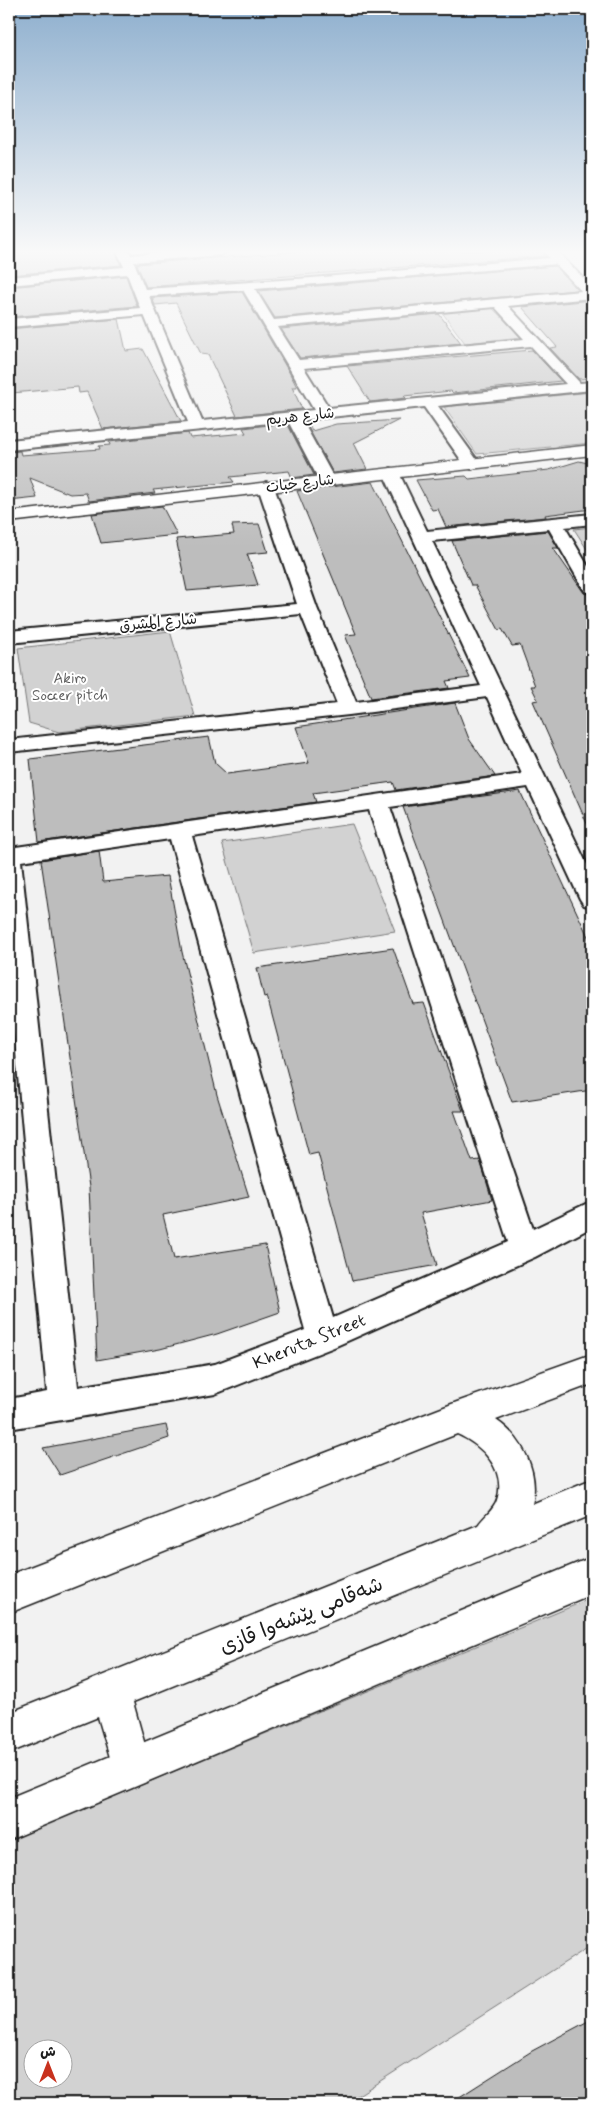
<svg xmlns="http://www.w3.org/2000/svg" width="601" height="2112" font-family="Mynerve,'Playpen Sans Arabic',sans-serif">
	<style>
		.green { fill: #d2d2d2; stroke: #777; fill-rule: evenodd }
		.building { fill: #bdbdbd; stroke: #1c1c1c }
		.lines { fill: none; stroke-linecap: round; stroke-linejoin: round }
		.street-casing { stroke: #1c1c1c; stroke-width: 4 }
		.secondary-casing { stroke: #1c1c1c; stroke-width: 3 }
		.highway-casing { stroke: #1c1c1c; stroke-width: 3 }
		.street { fill: #fff; fill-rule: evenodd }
		.secondary { fill: #fff; fill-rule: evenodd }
		.highway { fill: #fff; fill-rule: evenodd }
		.labels { text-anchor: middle; stroke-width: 4; stroke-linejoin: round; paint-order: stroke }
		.far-street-label { font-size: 15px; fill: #1c1c1c; stroke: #fff }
		.far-park-label { font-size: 15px; fill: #5c5c5c; stroke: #fff }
		.street-label { font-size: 18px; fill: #1c1c1c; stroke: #fff }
		.near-street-label { font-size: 21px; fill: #1c1c1c; stroke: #fff }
	</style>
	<rect width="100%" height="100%" fill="#f2f2f2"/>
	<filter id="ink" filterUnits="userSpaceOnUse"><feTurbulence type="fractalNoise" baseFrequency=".02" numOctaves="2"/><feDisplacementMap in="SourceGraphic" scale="10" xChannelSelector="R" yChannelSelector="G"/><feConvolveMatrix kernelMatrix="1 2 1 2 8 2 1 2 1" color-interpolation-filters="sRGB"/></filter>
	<g filter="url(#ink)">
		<!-- green -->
		<path class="green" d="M 491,307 L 522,337 L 465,343 L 441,311 Z
			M 592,392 L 592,443 L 477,454 L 444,407 Z
			M 592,527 L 592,557 L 574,529 Z
			M 170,631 L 195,716 L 59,732 L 29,723 L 18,648 Z
			M 352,824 L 395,931 L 254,953 L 222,843 Z
			M 592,1598 L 592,1945 L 346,2103 L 9,2103 L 9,1840 ZM 32,2050 L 62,2050 L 62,2080 L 32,2080 Z"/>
		<!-- building -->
		<path class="building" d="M 21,251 L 115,251 L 121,265 L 9,275 L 9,252 Z
			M 304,251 L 541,251 L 546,256 L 146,287 L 137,264 Z
			M 555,266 L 577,290 L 275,318 L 258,291 Z
			M 126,276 L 137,306 L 9,317 L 9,287 Z
			M 242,292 L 289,372 L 297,387 L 292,387 L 302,409 L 237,416 L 208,355 L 201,354 L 176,303 L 155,305 L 152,298 Z
			M 592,300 L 592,378 L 579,379 L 550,348 L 557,347 L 522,307 Z
			M 439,314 L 461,343 L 300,358 L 281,329 Z
			M 119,319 L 126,351 L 143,349 L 181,421 L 103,429 L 87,392 L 79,393 L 78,387 L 12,393 L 9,329 Z
			M 532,350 L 561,381 L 453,393 L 451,391 L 404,396 L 406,398 L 370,402 L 347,366 Z
			M 399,420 L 354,443 L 367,469 L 333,473 L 305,422 L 308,421 L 312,431 L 336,424 Z
			M 287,423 L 314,475 L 292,478 L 289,471 L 230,477 L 234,482 L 153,490 L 155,493 L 89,501 L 86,493 L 70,494 L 30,478 L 37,498 L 9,501 L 9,452 L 20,451 L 21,455 L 100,449 L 99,446 L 110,445 L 109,442 L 188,433 L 190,438 L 246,433 L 243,428 Z
			M 579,461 L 592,464 L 592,509 L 545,515 L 546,517 L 446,527 L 438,509 L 432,510 L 416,480 L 466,476 L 469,479 L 549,470 Z
			M 373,482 L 470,678 L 446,681 L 449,688 L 371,698 L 345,635 L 356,634 L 297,491 Z
			M 162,506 L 177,535 L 101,543 L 92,514 Z
			M 259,524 L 268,552 L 247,554 L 258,585 L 187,591 L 176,539 L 234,534 L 232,525 Z
			M 548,531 L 558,548 L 553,548 L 584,593 L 592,595 L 592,835 L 533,701 L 538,700 L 531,686 L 535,686 L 520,645 L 512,646 L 502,629 L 499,630 L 475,585 L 471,585 L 452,541 Z
			M 455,703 L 469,739 L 495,776 L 396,790 L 393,782 L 313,793 L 316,802 L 39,842 L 30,759 L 209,737 L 215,763 L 227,774 L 309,763 L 296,727 Z
			M 520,791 L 592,945 L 592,1090 L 512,1102 L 403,807 Z
			M 99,851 L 103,882 L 168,876 L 182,952 L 217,1095 L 249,1197 L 163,1215 L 174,1259 L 265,1245 L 280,1312 L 217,1334 L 160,1349 L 97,1360 L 89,1187 L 41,860 Z
			M 393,948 L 413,1004 L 424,1003 L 463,1111 L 454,1111 L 472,1161 L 480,1160 L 492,1200 L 421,1213 L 437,1265 L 352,1281 L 318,1153 L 309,1155 L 267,996 L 264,997 L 257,968 Z
			M 166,1425 L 169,1438 L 60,1475 L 43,1448 Z
			M 592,2019 L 592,2103 L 450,2103 L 532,2051 Z"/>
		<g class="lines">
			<defs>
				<path id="street" d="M 117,251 L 129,251 L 131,255 L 174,251 L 227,251 L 221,255 L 134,262 L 145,289 L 311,278 L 562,257 L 564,260 L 562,263 L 558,264 L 255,289 L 274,320 L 592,290 L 592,298 L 508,306 L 580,383 L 592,382 L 592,390 L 438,406 L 480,464 L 472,469 L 466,467 L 424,407 L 302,420 L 335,480 L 327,485 L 319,480 L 288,421 L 9,450 L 9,440 L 188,422 L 144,315 L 9,327 L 9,319 L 140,308 L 127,274 L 9,285 L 9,277 L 124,267 ZM 243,290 L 314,410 L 202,421 L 149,296 ZM 495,307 L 524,339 L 299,360 L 278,327 ZM 531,346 L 566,384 L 329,408 L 304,368 Z
					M 391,468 L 399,473 L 427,531 L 592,514 L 592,524 L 565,527 L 592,573 L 592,593 L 586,592 L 583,588 L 549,529 L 432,541 L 592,875 L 592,907 L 584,905 L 580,899 L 528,787 L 390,807 L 533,1229 L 592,1201 L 592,1227 L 535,1257 L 334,1347 L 215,1394 L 9,1429 L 9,1399 L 47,1392 L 9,978 L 9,848 L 522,774 L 487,697 L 349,715 L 9,752 L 9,740 L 337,704 L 301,614 L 9,643 L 9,631 L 297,604 L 258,487 L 266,482 L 274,487 L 317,608 L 356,702 L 481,686 L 383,473 ZM 369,810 L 508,1242 L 333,1318 L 192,836 ZM 170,839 L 305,1330 L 215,1364 L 78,1387 L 21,861 Z"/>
				<path id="secondary" d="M 543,251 L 557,251 L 592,287 L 592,298 L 587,297 Z
					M 592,445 L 592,455 L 9,522 L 9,512 Z
					M 592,1557 L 592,1594 L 9,1840 L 9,1798 Z"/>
				<path id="highway" d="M 592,1354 L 592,1384 L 496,1420 C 522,1437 540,1472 532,1504 L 592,1479 L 592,1515 L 133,1702 L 151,1767 L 145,1781 L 131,1787 L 117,1781 L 98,1717 L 9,1753 L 9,1713 L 478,1525 C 484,1516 494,1510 497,1500 C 507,1470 482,1445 457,1434 L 9,1613 L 9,1575 L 457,1402 Z"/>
			</defs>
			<!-- street casing -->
			<use href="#street" class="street-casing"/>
			<!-- secondary casing -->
			<use href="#secondary" class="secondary-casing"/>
			<!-- highway casing -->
			<use href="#highway" class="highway-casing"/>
			<!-- street -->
			<use href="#street" class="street"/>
			<!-- secondary -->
			<use href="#secondary" class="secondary"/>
			<!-- highway -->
			<use href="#highway" class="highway"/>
		</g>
	</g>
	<!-- sky -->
	<linearGradient id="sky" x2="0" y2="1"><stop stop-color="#8eafce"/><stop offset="0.46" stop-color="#f9f9f9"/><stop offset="1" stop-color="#f9f9f9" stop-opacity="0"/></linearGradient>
	<rect width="601" height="547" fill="url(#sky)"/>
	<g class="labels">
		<!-- far-street labels -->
		<g class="far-street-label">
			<text transform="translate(300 416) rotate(-6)" y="5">شارع هريم</text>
			<text transform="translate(300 483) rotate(-7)" y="5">شارع خبات</text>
			<text transform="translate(158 622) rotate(-5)" y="5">شارع المشرق</text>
		</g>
		<!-- far-park labels -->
		<g class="far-park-label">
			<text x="70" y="683">Akiro<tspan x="70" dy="17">Soccer pitch</tspan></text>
		</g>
		<!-- street labels -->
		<g class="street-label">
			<text transform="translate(309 1341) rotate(-22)" y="6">Kheruta Street</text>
		</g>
		<!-- near-street labels -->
		<g class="near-street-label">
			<text transform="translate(301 1615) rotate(-22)" y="7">شەقامی پێشەوا قازی</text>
		</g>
	</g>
	<!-- margin -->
	<rect width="601" height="2112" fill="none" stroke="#fff" stroke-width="30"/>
	<rect x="15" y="15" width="571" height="2082" fill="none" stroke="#1c1c1c" stroke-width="2" filter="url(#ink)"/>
	<!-- north arrow -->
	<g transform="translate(48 2064)"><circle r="24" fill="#ffffff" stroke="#a4a4a4"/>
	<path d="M0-4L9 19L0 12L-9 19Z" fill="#c8321e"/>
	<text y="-8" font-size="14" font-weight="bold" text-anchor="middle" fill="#1c1c1c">ش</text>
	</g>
</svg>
